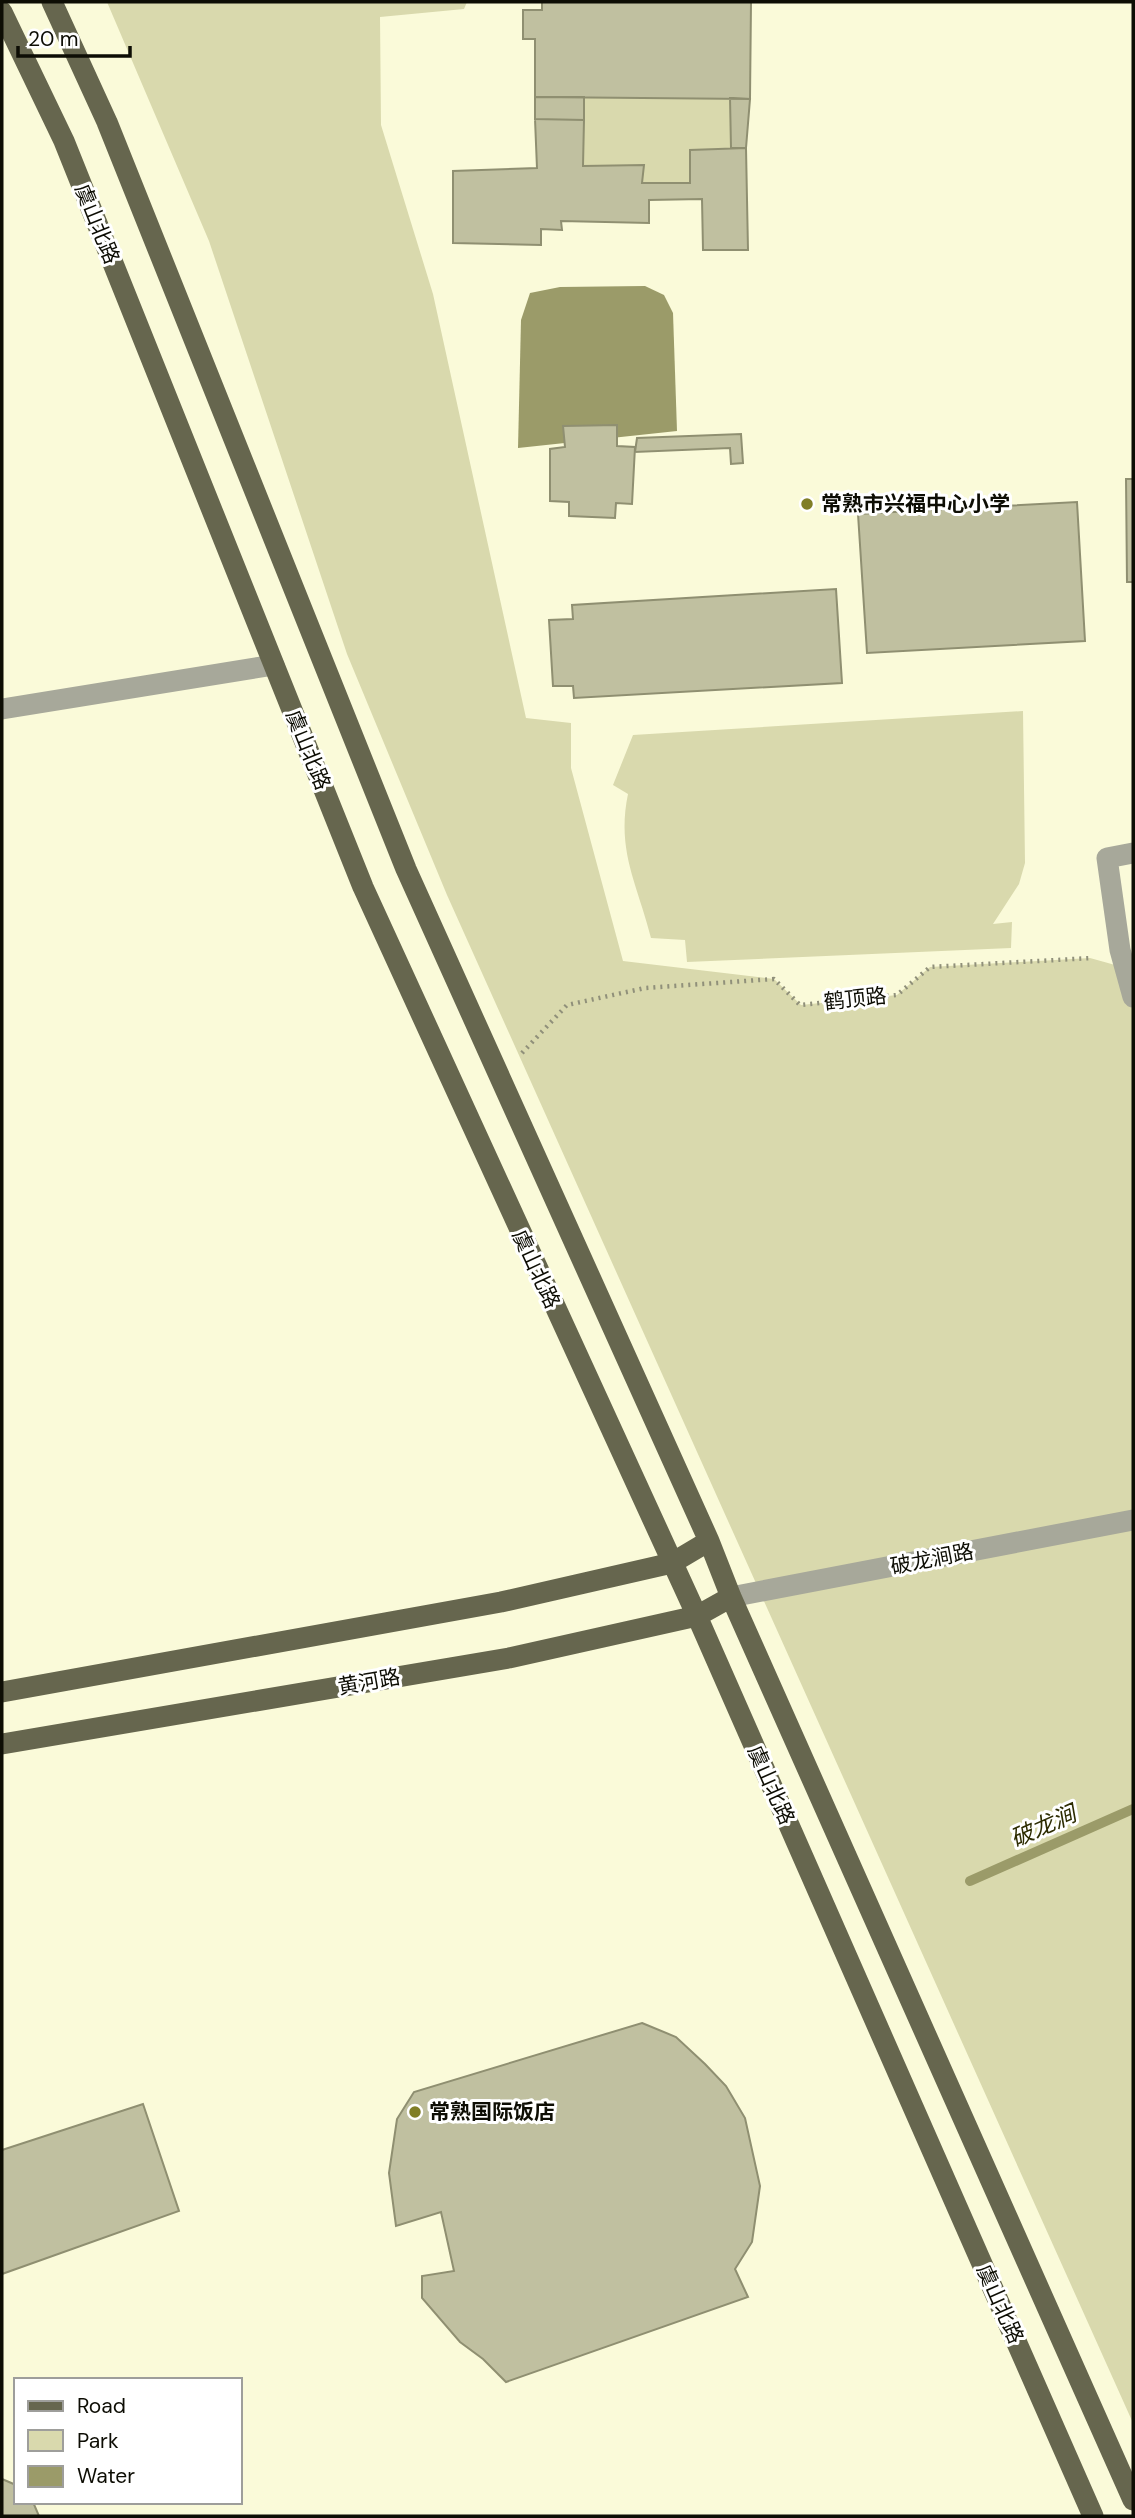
<svg xmlns="http://www.w3.org/2000/svg" width="1135" height="2518" font-family="'DM Sans','Noto Sans SC',sans-serif">
	<style>
		.green { fill: #d9d9ad }
		.water { fill: #9b9b69 }
		.lines { fill: none; stroke-linecap: round; stroke-linejoin: round }
		.stream { stroke: #9b9b69; stroke-width: 10 }
		.building { fill: #c0c0a0; stroke: #8f8f71; stroke-width: 2 }
		.path { stroke: #90907a; stroke-width: 4.5; stroke-dasharray: 2 5; stroke-linecap: butt }
		.minor { stroke: #a7a89a; stroke-width: 21 }
		.major { stroke: #66664e; stroke-width: 21 }
		.poi-dot { fill: #807e26; stroke: #fff; stroke-width: 2.5 }
		.labels { text-anchor: middle; stroke-width: 6; stroke-linejoin: round; paint-order: stroke }
		.street-label { font-size: 21px; fill: #0d0d04; stroke: #fff }
		.poi-label { font-size: 21px; font-weight: bold; fill: #0d0d04; stroke: #fff; text-anchor: start }
		.water-label { font-size: 23px; font-style: italic; fill: #2d2c02; stroke: #fff }
	</style>
	<rect width="100%" height="100%" fill="#fafad9"/>
	<!-- green -->
	<path class="green" d="M 107,2 L 467,2 L 464,9 L 380,17 L 381,125 L 433,294 L 526,718 L 571,723 L 571,768 L 623,961 L 774,979 L 801,1005 L 897,995 L 930,967 L 1090,958 L 1133,970 L 1133,2423 L 447,895 L 347,654 L 209,241 Z
		M 584,97 L 730,98 L 731,148 L 690,150 L 690,183 L 642,183 L 643,165 L 583,166 Z
		M 1023,711 L 1025,863 L 1019,884 L 993,924 L 1012,922 L 1011,948 L 687,962 L 685,940 L 651,938 C 638,885 616,851 628,794 L 613,785 L 633,735 Z"/>
	<!-- water -->
	<path class="water" d="M 645,286 L 664,295 L 673,313 L 677,431 L 518,448 L 521,320 L 530,293 L 560,287 Z"/>
	<g class="lines">
		<!-- stream -->
		<path class="stream" d="M 970,1881 L 1133,1809"/>
	</g>
	<!-- building -->
	<path class="building" d="M 542,2 L 751,2 L 750,99 L 535,97 L 535,39 L 523,39 L 523,10 L 542,10 Z
		M 535,97 L 584,97 L 584,120 L 535,119 Z
		M 730,98 L 750,99 L 746,148 L 731,148 Z
		M 535,119 L 584,120 L 583,166 L 644,165 L 642,183 L 690,183 L 690,150 L 746,148 L 748,250 L 703,250 L 702,199 L 649,200 L 649,223 L 561,221 L 562,230 L 541,229 L 541,245 L 453,243 L 453,171 L 537,168 Z
		M 617,425 L 617,446 L 635,447 L 632,504 L 616,503 L 615,518 L 569,516 L 569,502 L 550,501 L 550,449 L 565,447 L 563,426 Z
		M 741,434 L 743,463 L 731,464 L 730,448 L 635,452 L 637,438 Z
		M 1126,479 L 1133,479 L 1133,582 L 1127,582 Z
		M 1077,502 L 1085,641 L 867,653 L 858,514 Z
		M 836,589 L 842,683 L 574,698 L 573,686 L 553,686 L 549,620 L 573,619 L 572,605 Z
		M 642,2023 L 676,2037 L 705,2064 L 726,2086 L 745,2118 L 760,2186 L 752,2242 L 735,2269 L 748,2297 L 506,2382 L 483,2359 L 460,2342 L 422,2298 L 422,2276 L 454,2271 L 441,2212 L 396,2226 L 389,2173 L 397,2119 L 414,2092 Z
		M 143,2104 L 179,2211 L 2,2274 L 2,2150 Z
		M 2,2479 L 16,2485 L 16,2502 L 33,2502 L 39,2516 L 2,2516 Z"/>
	<g class="lines">
		<!-- path -->
		<path class="path" d="M 522,1053 L 567,1005 L 645,988 L 774,979 L 800,1005 L 897,995 L 930,967 L 1092,958"/>
		<!-- minor -->
		<path class="minor" d="M 2,709 L 274,665
			M 1133,853 L 1107,858 L 1120,950 L 1133,997
			M 731,1597 L 1133,1520"/>
		<!-- major -->
		<path class="major" d="M 52,2 L 107,122 L 406,869 L 709,1541 L 731,1597 L 1133,2500
			M 2,12 L 64,141 L 363,887 L 697,1616 L 1093,2516
			M 2,1692 L 501,1602 L 672,1563 L 709,1541
			M 2,1744 L 509,1658 L 697,1616 L 731,1597"/>
	</g>
	<!-- markers -->
	<g class="poi-dot">
		<circle cx="807" cy="504" r="7"/>
		<circle cx="415" cy="2112" r="7"/>
	</g>
	<g class="labels">
		<!-- street labels -->
		<g class="street-label">
			<text transform="translate(97 224) rotate(68)" y="7">虞山北路</text>
			<text transform="translate(308 750) rotate(68)" y="7">虞山北路</text>
			<text transform="translate(855 999) rotate(-6)" y="7">鹤顶路</text>
			<text transform="translate(536 1269) rotate(65)" y="7">虞山北路</text>
			<text transform="translate(932 1559) rotate(-11)" y="7">破龙涧路</text>
			<text transform="translate(369 1682) rotate(-10)" y="7">黄河路</text>
			<text transform="translate(771 1785) rotate(66)" y="7">虞山北路</text>
			<text transform="translate(1000 2304) rotate(66)" y="7">虞山北路</text>
		</g>
		<!-- poi labels -->
		<g class="poi-label">
			<text x="821" y="511">常熟市兴福中心小学</text>
			<text x="429" y="2119">常熟国际饭店</text>
		</g>
		<!-- water labels -->
		<g class="water-label">
			<text transform="translate(1043 1826) rotate(-24)" y="8">破龙涧</text>
		</g>
	</g>
	<!-- border -->
	<rect width="1135" height="2518" fill="none" stroke="#0d0d04" stroke-width="7"/>
	<!-- legend -->
	<rect x="14" y="2378" width="228" height="126" fill="#ffffff" stroke="#9e9e9b" stroke-width="2"/>
	<rect x="28" y="2401" width="35" height="10" fill="#66664e" stroke="#9e9e9b" stroke-width="2"/>
	<text x="77" y="2413" font-size="21" fill="#0d0d04">Road</text>
	<rect x="28" y="2430" width="35" height="21" fill="#d9d9ad" stroke="#9e9e9b" stroke-width="2"/>
	<text x="77" y="2448" font-size="21" fill="#0d0d04">Park</text>
	<rect x="28" y="2466" width="35" height="21" fill="#9b9b69" stroke="#9e9e9b" stroke-width="2"/>
	<text x="77" y="2483" font-size="21" fill="#0d0d04">Water</text>
	<!-- scale -->
	<path d="M18 46v10h112v-10" fill="none" stroke="#0d0d04" stroke-width="3.5"/>
	<text x="28" y="46" font-size="21" fill="#0d0d04" stroke="#ffffff" stroke-width="5" paint-order="stroke">20 m</text>
</svg>
